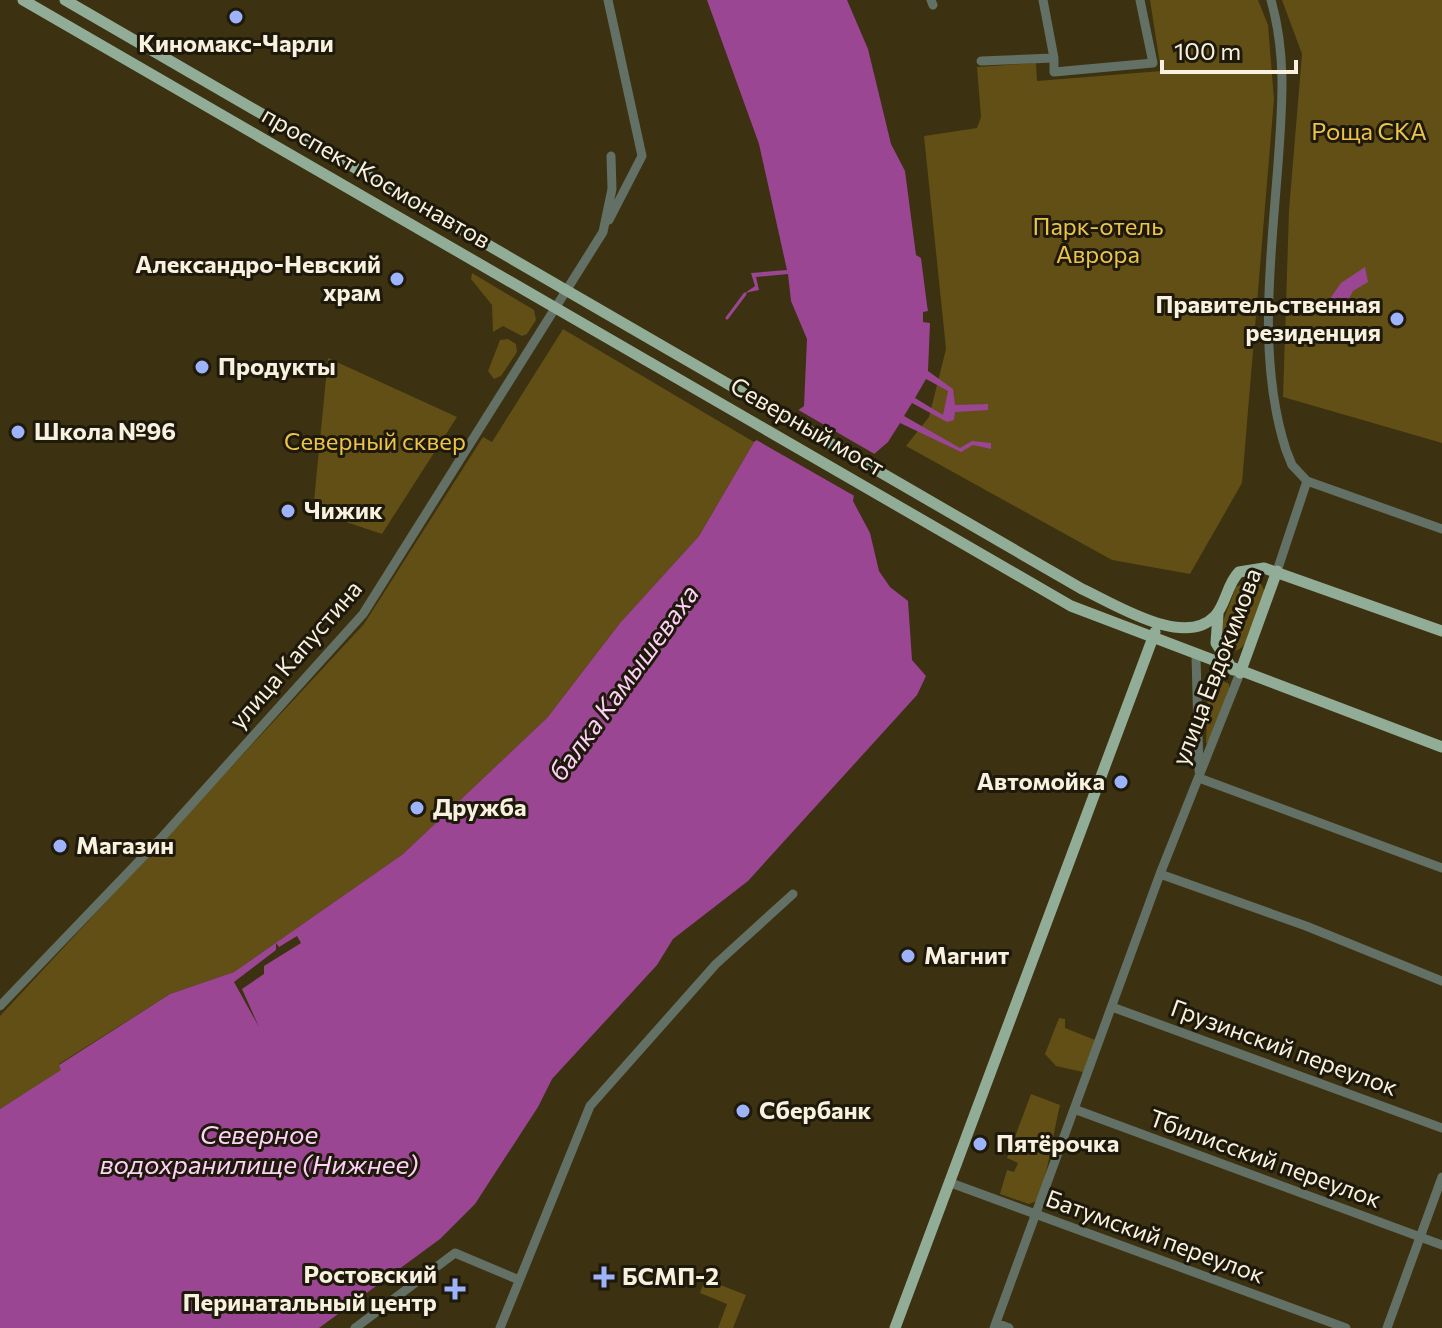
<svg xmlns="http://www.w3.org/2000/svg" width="1442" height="1328" font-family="Commissioner,sans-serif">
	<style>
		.green { fill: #614f15 }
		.water { fill: #9a4693; fill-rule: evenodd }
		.pier { fill: #3c3110 }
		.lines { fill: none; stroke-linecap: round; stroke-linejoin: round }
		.stream { stroke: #9a4693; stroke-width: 3 }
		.minor { stroke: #637065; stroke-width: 9 }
		.major { stroke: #92ad97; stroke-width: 11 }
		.poi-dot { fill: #9db4fd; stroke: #1e190b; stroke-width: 3 }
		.labels { text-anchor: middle; stroke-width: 6; stroke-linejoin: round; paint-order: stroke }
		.poi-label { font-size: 24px; font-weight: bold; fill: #f8f1df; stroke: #1e190b; text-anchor: start }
		.park-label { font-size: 24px; fill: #ecc449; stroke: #1e190b }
		.street-label { font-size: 24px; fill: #f8f1df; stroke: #1e190b }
		.water-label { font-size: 26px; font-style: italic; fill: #fed1f8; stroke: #1e190b }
	</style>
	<rect width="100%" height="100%" fill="#3c3110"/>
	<!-- green -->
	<path class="green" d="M 1150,0 L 1258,0 L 1268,25 L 1274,99 L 1242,483 L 1190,574 L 1112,560 L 906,446 L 929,417 L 946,349 L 924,136 L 977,128 L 981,117 L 977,67 L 1036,63 L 1037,81 L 1161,71 Z
		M 1282,0 L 1442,0 L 1442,443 L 1283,397 L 1289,210 L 1302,54 Z
		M 472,273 L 534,310 L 536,320 L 527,334 L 522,336 L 503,326 L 493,332 L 492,305 L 471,279 Z
		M 563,329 L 754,442 L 699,536 L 620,623 L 547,718 L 403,854 L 234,972 L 170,994 L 59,1064 L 62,1070 L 0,1109 L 0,1016 L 364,624 L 483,437 L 492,442 Z
		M 508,339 L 516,344 L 517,352 L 501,376 L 494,379 L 488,371 L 500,340 Z
		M 328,358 L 457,417 L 382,534 L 313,511 Z
		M 1253,579 L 1261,584 L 1265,592 C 1259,609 1247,670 1222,645 L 1220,629 L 1236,587 Z
		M 1215,677 L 1229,684 L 1229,689 L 1209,744 L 1206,743 L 1208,683 Z
		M 1059,1018 L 1065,1019 L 1065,1028 L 1095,1040 L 1083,1072 L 1056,1066 L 1045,1054 Z
		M 1031,1094 L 1060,1105 C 1052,1139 1049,1170 1037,1201 L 1029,1204 L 1000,1194 L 1007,1170 L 1014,1172 L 1018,1163 L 1007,1158 Z
		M 705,1279 L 746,1295 L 733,1328 L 718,1328 L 727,1304 L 700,1293 Z"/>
	<!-- water -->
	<path class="water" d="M 707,0 L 847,0 L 868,49 L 891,144 L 905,171 L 916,255 L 921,258 L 927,305 L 928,311 L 923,312 L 923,322 L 930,323 L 928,371 L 953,389 L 955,405 L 988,404 L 988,410 L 955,412 L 954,420 L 947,422 L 912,403 L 904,416 L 960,448 L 972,441 L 991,443 L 991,449 L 973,445 L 961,452 L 900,423 L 888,442 L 858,468 L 853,501 L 870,533 L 879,571 L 890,587 L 908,601 L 912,660 L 926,676 L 917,695 L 748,881 L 673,939 L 657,965 L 552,1079 L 538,1107 L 475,1204 L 440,1239 L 319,1328 L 0,1328 L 0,1109 L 61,1070 L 59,1065 L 170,994 L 234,972 L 403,854 L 547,718 L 620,623 L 699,536 L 754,442 L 804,406 L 807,339 L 791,301 L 788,274 L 756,277 L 759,290 L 745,293 L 755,286 L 751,273 L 787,270 L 759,144 ZM 926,379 L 948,391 L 943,415 L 915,398 Z
		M 1365,267 L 1368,282 L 1353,291 L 1340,316 L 1329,313 L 1324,307 L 1341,283 Z"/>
	<!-- pier -->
	<path class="pier" d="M 795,408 L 878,456 L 861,470 L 858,498 L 753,438 Z
		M 297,936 L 301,943 L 264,966 L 264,974 L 242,989 L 259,1027 L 234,982 L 276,950 L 276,943 L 279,947 Z"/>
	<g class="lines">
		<!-- stream -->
		<path class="stream" d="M 727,318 L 745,294"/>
		<!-- minor -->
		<path class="minor" d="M 608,0 L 642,156 L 609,220
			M 931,0 L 933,5
			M 1043,0 L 1054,58
			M 1271,0 C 1287,56 1282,107 1278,164 C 1271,258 1257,360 1286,450 L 1292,465 L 1307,481 L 1442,529
			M 981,61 L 1054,58 L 1054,72 L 1153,63 L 1140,0
			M 1277,571 L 1307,481
			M 1196,656 L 1199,771
			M 1199,778 L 1442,868
			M 1160,874 L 1306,926 L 1442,981
			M 0,1006 L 163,836 L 363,614 L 603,232 L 612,189 L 611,156
			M 1112,1007 L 1442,1128
			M 1074,1109 L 1442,1245
			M 951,1183 L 1346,1328
			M 996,1323 L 1009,1328
			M 355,1328 L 455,1253 L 519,1280
			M 500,1328 L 590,1106 L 716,964 L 793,894
			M 994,1328 L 1160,874 L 1240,673
			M 1387,1328 L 1442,1177"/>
		<!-- major -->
		<path class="major" d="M 23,0 L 1071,606 L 1442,747
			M 65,0 L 1082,589 C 1115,604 1184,649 1215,616 C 1226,604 1227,584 1239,572 L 1264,568 L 1442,631
			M 1218,614 L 1216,643 L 1233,670
			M 1240,673 L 1277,571
			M 895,1328 L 1155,632"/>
	</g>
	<!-- markers -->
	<g class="poi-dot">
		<circle cx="236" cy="17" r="8"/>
		<circle cx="397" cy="279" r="8"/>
		<circle cx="1397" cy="319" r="8"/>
		<circle cx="202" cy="367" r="8"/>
		<circle cx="18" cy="432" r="8"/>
		<circle cx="288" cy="511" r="8"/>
		<circle cx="1121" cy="782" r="8"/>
		<circle cx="417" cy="808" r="8"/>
		<circle cx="60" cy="846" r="8"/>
		<circle cx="908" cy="956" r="8"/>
		<circle cx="743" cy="1111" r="8"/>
		<circle cx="980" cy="1144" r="8"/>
		<path d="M600 1265h8v8h8v8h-8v8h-8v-8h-8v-8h8z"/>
		<path d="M451 1277h8v8h8v8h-8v8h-8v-8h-8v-8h8z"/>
	</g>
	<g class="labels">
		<!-- poi labels -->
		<g class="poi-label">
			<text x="236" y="52" text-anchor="middle">Киномакс-Чарли</text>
			<text x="381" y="273" text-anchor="end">Александро-Невский<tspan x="381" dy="28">храм</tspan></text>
			<text x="1381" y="313" text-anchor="end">Правительственная<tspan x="1381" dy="28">резиденция</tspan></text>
			<text x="218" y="375">Продукты</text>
			<text x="34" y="440">Школа №96</text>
			<text x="304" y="519">Чижик</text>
			<text x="1105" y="790" text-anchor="end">Автомойка</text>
			<text x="433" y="816">Дружба</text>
			<text x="76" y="854">Магазин</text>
			<text x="924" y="964">Магнит</text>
			<text x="759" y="1119">Сбербанк</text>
			<text x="996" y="1152">Пятёрочка</text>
			<text x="437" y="1283" text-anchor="end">Ростовский<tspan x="437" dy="28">Перинатальный центр</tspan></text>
			<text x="622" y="1285">БСМП-2</text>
		</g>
		<!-- park labels -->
		<g class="park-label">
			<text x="1369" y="140">Роща СКА</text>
			<text x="1098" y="235">Парк-отель<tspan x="1098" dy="28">Аврора</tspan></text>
			<text x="375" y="450">Северный сквер</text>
		</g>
		<!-- street labels -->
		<g class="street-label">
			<text transform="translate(376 178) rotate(30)" y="8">проспект Космонавтов</text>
			<text transform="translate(807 427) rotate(30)" y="8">Северный мост</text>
			<text transform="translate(296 655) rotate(-49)" y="8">улица Капустина</text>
			<text transform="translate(1217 667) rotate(-69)" y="8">улица Евдокимова</text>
			<text transform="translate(1284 1048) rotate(20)" y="8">Грузинский переулок</text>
			<text transform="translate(1265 1159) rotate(20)" y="8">Тбилисский переулок</text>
			<text transform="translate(1155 1237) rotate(20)" y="8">Батумский переулок</text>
		</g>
		<!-- water labels -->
		<g class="water-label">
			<text transform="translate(624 683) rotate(-54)" y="9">балка Камышеваха</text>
			<text x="259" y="1144">Северное<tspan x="259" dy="30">водохранилище (Нижнее)</tspan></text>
		</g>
	</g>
	<!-- scale -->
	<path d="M1162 60v12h134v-12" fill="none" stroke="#f8f1df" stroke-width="4"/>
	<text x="1174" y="60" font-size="24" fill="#f8f1df" stroke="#1e190b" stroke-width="6" paint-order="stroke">100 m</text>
</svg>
